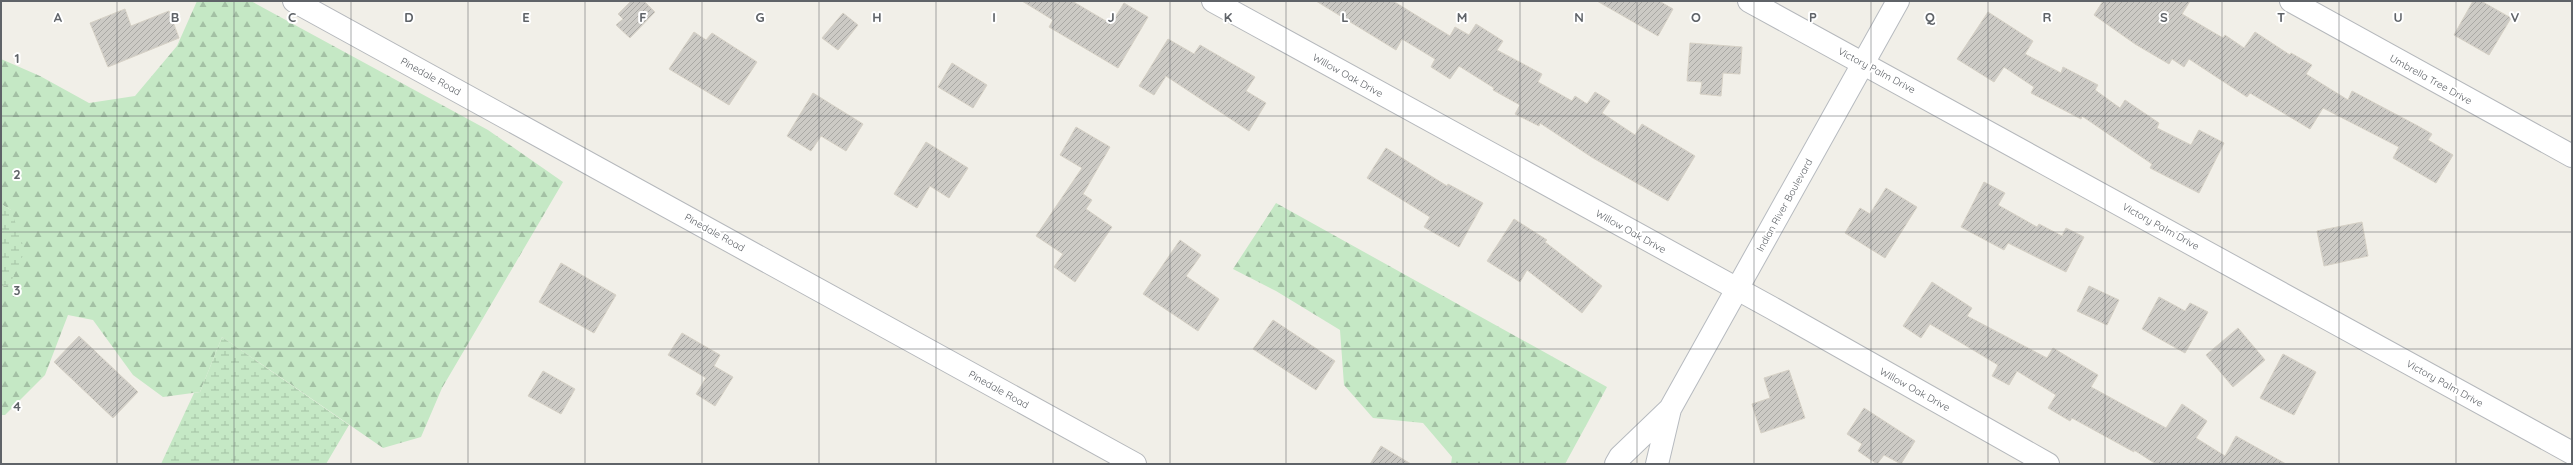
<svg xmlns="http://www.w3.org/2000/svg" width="2573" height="465" font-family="Quicksand,sans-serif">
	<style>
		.forest { fill: url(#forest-firs) }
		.wetland { fill: url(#wetland-marsh) }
		.building { fill: url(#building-hatch); stroke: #d6d1c6 }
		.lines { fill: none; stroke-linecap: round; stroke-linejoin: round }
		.street-casing { stroke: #b5b8bc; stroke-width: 24 }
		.secondary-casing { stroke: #b6babf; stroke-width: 24 }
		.street { stroke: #fff; stroke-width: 22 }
		.secondary { stroke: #fff; stroke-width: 22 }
		.grid { fill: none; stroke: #5f6368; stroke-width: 1; stroke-opacity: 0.55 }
		.labels { text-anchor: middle; stroke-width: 4; stroke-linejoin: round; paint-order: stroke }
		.street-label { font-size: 10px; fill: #5f6368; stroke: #fff }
		.grid-label { font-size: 13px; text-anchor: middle; font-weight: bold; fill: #5f6368; stroke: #fff; stroke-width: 4; stroke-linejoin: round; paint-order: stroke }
	</style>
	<defs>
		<pattern id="forest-firs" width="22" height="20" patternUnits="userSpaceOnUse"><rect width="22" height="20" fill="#c5e8c5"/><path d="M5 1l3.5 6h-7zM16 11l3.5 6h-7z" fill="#a3c0a4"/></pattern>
		<pattern id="wetland-marsh" width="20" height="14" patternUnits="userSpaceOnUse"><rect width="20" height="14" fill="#c5e8c5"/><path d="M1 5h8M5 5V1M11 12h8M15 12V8" fill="none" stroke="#a3c0a4"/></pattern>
		<pattern id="building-hatch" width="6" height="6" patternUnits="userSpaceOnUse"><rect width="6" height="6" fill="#cccac5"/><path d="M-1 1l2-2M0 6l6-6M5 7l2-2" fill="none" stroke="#a9a8a4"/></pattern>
	</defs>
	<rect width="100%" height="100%" fill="#f1efe8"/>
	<!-- forest -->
	<path class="forest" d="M 197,1 L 251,1 L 488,130 L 563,182 L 442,388 L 421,437 L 383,448 L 222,337 L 200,392 L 163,397 L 133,375 L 93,320 L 68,315 L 45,375 L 5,415 L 1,415 L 1,287 L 10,284 L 11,210 L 1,204 L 1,59 L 40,76 L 89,103 L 135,96 L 177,46 Z
		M 1276,203 L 1607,387 L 1565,464 L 1451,464 L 1452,457 L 1423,423 L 1373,418 L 1344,385 L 1340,330 L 1276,291 L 1233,269 Z"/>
	<!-- wetland -->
	<path class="wetland" d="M 1,204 L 11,210 L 25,251 L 10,284 L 1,287 Z
		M 222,337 L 349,425 L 326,464 L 161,464 L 194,393 L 200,392 Z"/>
	<!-- building -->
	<path class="building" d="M 631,1 L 644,1 L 655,12 L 630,38 L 616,25 L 623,19 L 618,14 Z
		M 1022,1 L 1072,1 L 1111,24 L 1124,3 L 1148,17 L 1118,68 L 1049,27 L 1053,20 Z
		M 1316,1 L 1393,1 L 1450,36 L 1455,27 L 1469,35 L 1476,24 L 1503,41 L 1497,50 L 1542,74 L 1538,82 L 1572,101 L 1575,96 L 1587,104 L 1595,92 L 1610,101 L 1602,113 L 1635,135 L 1642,124 L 1695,156 L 1668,201 L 1593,158 L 1540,123 L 1539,126 L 1515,114 L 1520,105 L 1493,90 L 1494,88 L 1459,66 L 1450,79 L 1431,67 L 1435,59 L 1402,39 L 1396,50 Z
		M 1597,1 L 1659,1 L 1673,9 L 1658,36 Z
		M 2103,1 L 2190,1 L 2182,14 L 2223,38 L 2225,35 L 2244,48 L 2255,32 L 2290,55 L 2291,53 L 2312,65 L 2306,74 L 2348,100 L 2352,91 L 2418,126 L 2432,134 L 2428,140 L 2453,155 L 2436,183 L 2393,158 L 2399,147 L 2323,108 L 2310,129 L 2250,93 L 2247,97 L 2189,59 L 2184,67 L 2172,59 L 2169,64 L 2135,44 L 2094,15 Z
		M 2473,1 L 2481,1 L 2511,18 L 2489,55 L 2454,35 Z
		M 125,9 L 131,26 L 169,11 L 179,38 L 108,67 L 90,23 Z
		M 1988,12 L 2033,41 L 2025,54 L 2061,73 L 2063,67 L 2098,85 L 2095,90 L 2120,108 L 2125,100 L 2159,123 L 2157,128 L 2191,145 L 2199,130 L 2224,143 L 2199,193 L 2150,168 L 2152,164 L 2082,116 L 2081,119 L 2031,93 L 2034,87 L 2004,67 L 1994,82 L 1957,59 Z
		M 843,13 L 858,25 L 838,50 L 822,38 Z
		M 694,32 L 706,40 L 712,33 L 757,62 L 729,105 L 669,69 Z
		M 1168,39 L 1194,54 L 1200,45 L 1255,77 L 1246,91 L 1266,103 L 1249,131 L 1166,76 L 1154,95 L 1139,86 Z
		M 1690,43 L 1742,47 L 1740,74 L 1723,73 L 1721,96 L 1700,94 L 1702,82 L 1687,81 Z
		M 952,63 L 987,85 L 973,108 L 938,87 Z
		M 813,93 L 863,124 L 846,151 L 821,136 L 811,151 L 787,136 Z
		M 1076,127 L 1110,147 L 1083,194 L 1092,200 L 1086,209 L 1112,227 L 1075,282 L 1054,267 L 1063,254 L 1036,236 L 1082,168 L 1060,155 Z
		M 926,142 L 968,168 L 949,198 L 930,186 L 917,208 L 894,194 Z
		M 1386,148 L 1447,186 L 1448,184 L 1483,203 L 1459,247 L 1424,227 L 1430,217 L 1367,178 Z
		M 1984,182 L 2005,193 L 1998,205 L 2037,227 L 2039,224 L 2062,236 L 2066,228 L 2084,237 L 2066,272 L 2008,243 L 2004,250 L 1961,227 Z
		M 1886,188 L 1917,207 L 1885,258 L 1845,233 L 1860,208 L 1870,214 Z
		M 1514,219 L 1547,240 L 1545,242 L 1602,286 L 1582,313 L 1527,270 L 1520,282 L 1487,261 Z
		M 2362,222 L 2368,256 L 2324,266 L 2317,231 Z
		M 1180,240 L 1201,255 L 1186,276 L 1219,299 L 1198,331 L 1143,294 Z
		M 561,263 L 616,295 L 594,333 L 539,302 Z
		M 1932,282 L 1972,308 L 1967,316 L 2047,358 L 2053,348 L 2098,375 L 2091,387 L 2166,428 L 2182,404 L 2207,421 L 2196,438 L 2225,456 L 2236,436 L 2286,464 L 2156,464 L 2134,450 L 2134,452 L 2072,418 L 2070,421 L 2048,408 L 2056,395 L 2017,371 L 2009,385 L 1992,376 L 1998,365 L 1930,324 L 1921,338 L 1903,326 Z
		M 2089,286 L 2119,300 L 2107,325 L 2077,311 Z
		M 2159,297 L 2185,311 L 2190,303 L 2208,312 L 2185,353 L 2142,329 Z
		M 1273,320 L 1335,361 L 1316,390 L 1253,349 Z
		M 2238,328 L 2265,360 L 2233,387 L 2206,355 Z
		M 682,333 L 720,355 L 714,366 L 733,377 L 715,406 L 696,394 L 706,378 L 668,355 Z
		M 79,336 L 138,392 L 113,418 L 54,362 Z
		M 2283,354 L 2316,372 L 2294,415 L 2260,398 Z
		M 1789,370 L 1805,418 L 1761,433 L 1752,404 L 1770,398 L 1764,378 Z
		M 543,371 L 575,389 L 561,414 L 528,396 Z
		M 1864,408 L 1915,441 L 1901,464 L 1884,455 L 1877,464 L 1858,451 L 1862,444 L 1847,434 Z
		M 1381,446 L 1411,464 L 1370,464 Z"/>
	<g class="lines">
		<defs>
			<path id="street" d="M 294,1 L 1135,464
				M 1213,1 L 1772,308 L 2048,464
				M 1749,1 L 2572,453
				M 2291,1 L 2572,156"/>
			<path id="secondary" d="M 1616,464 L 1620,457 L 1670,409
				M 1657,464 L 1670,409 L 1898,1"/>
		</defs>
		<!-- street casing -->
		<use href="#street" class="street-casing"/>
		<!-- secondary casing -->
		<use href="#secondary" class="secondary-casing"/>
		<!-- street -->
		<use href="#street" class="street"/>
		<!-- secondary -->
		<use href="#secondary" class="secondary"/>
	</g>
	<!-- grid -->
	<path class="grid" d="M 117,1 L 117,464M 234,1 L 234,464M 351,1 L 351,464M 468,1 L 468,464M 585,1 L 585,464M 702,1 L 702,464M 819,1 L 819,464M 936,1 L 936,464M 1053,1 L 1053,464M 1170,1 L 1170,464M 1286,1 L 1286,464M 1403,1 L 1403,464M 1520,1 L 1520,464M 1637,1 L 1637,464M 1754,1 L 1754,464M 1871,1 L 1871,464M 1988,1 L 1988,464M 2105,1 L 2105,464M 2222,1 L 2222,464M 2339,1 L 2339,464M 2456,1 L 2456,464M 1,116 L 2572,116M 1,232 L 2572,232M 1,349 L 2572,349"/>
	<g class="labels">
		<!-- street labels -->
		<g class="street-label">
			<text transform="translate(1877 70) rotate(28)" y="4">Victory Palm Drive</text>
			<text transform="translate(1348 75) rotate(29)" y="4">Willow Oak Drive</text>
			<text transform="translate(431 76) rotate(29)" y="4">Pinedale Road</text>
			<text transform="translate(2431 79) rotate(29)" y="4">Umbrella Tree Drive</text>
			<text transform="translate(1784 205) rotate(-61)" y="4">Indian River Boulevard</text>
			<text transform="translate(2161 226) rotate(29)" y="4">Victory Palm Drive</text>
			<text transform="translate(1631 231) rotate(29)" y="4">Willow Oak Drive</text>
			<text transform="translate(715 232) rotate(29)" y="4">Pinedale Road</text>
			<text transform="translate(2445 383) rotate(29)" y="4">Victory Palm Drive</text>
			<text transform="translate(999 389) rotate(29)" y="4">Pinedale Road</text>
			<text transform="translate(1915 389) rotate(29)" y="4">Willow Oak Drive</text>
		</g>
	</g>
	<g class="grid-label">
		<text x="58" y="22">A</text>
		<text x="175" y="22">B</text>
		<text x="292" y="22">C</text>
		<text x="409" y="22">D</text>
		<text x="526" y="22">E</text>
		<text x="643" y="22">F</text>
		<text x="760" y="22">G</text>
		<text x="877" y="22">H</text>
		<text x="994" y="22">I</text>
		<text x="1111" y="22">J</text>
		<text x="1228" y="22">K</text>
		<text x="1345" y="22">L</text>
		<text x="1462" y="22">M</text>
		<text x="1579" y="22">N</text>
		<text x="1696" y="22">O</text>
		<text x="1813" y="22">P</text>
		<text x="1930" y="22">Q</text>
		<text x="2047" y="22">R</text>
		<text x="2164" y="22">S</text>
		<text x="2281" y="22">T</text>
		<text x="2398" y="22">U</text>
		<text x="2515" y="22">V</text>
		<text x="17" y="63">1</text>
		<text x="17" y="179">2</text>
		<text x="17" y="295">3</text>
		<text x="17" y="411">4</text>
	</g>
	<!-- border -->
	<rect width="2573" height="465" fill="none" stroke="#5f6368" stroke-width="4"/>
</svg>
